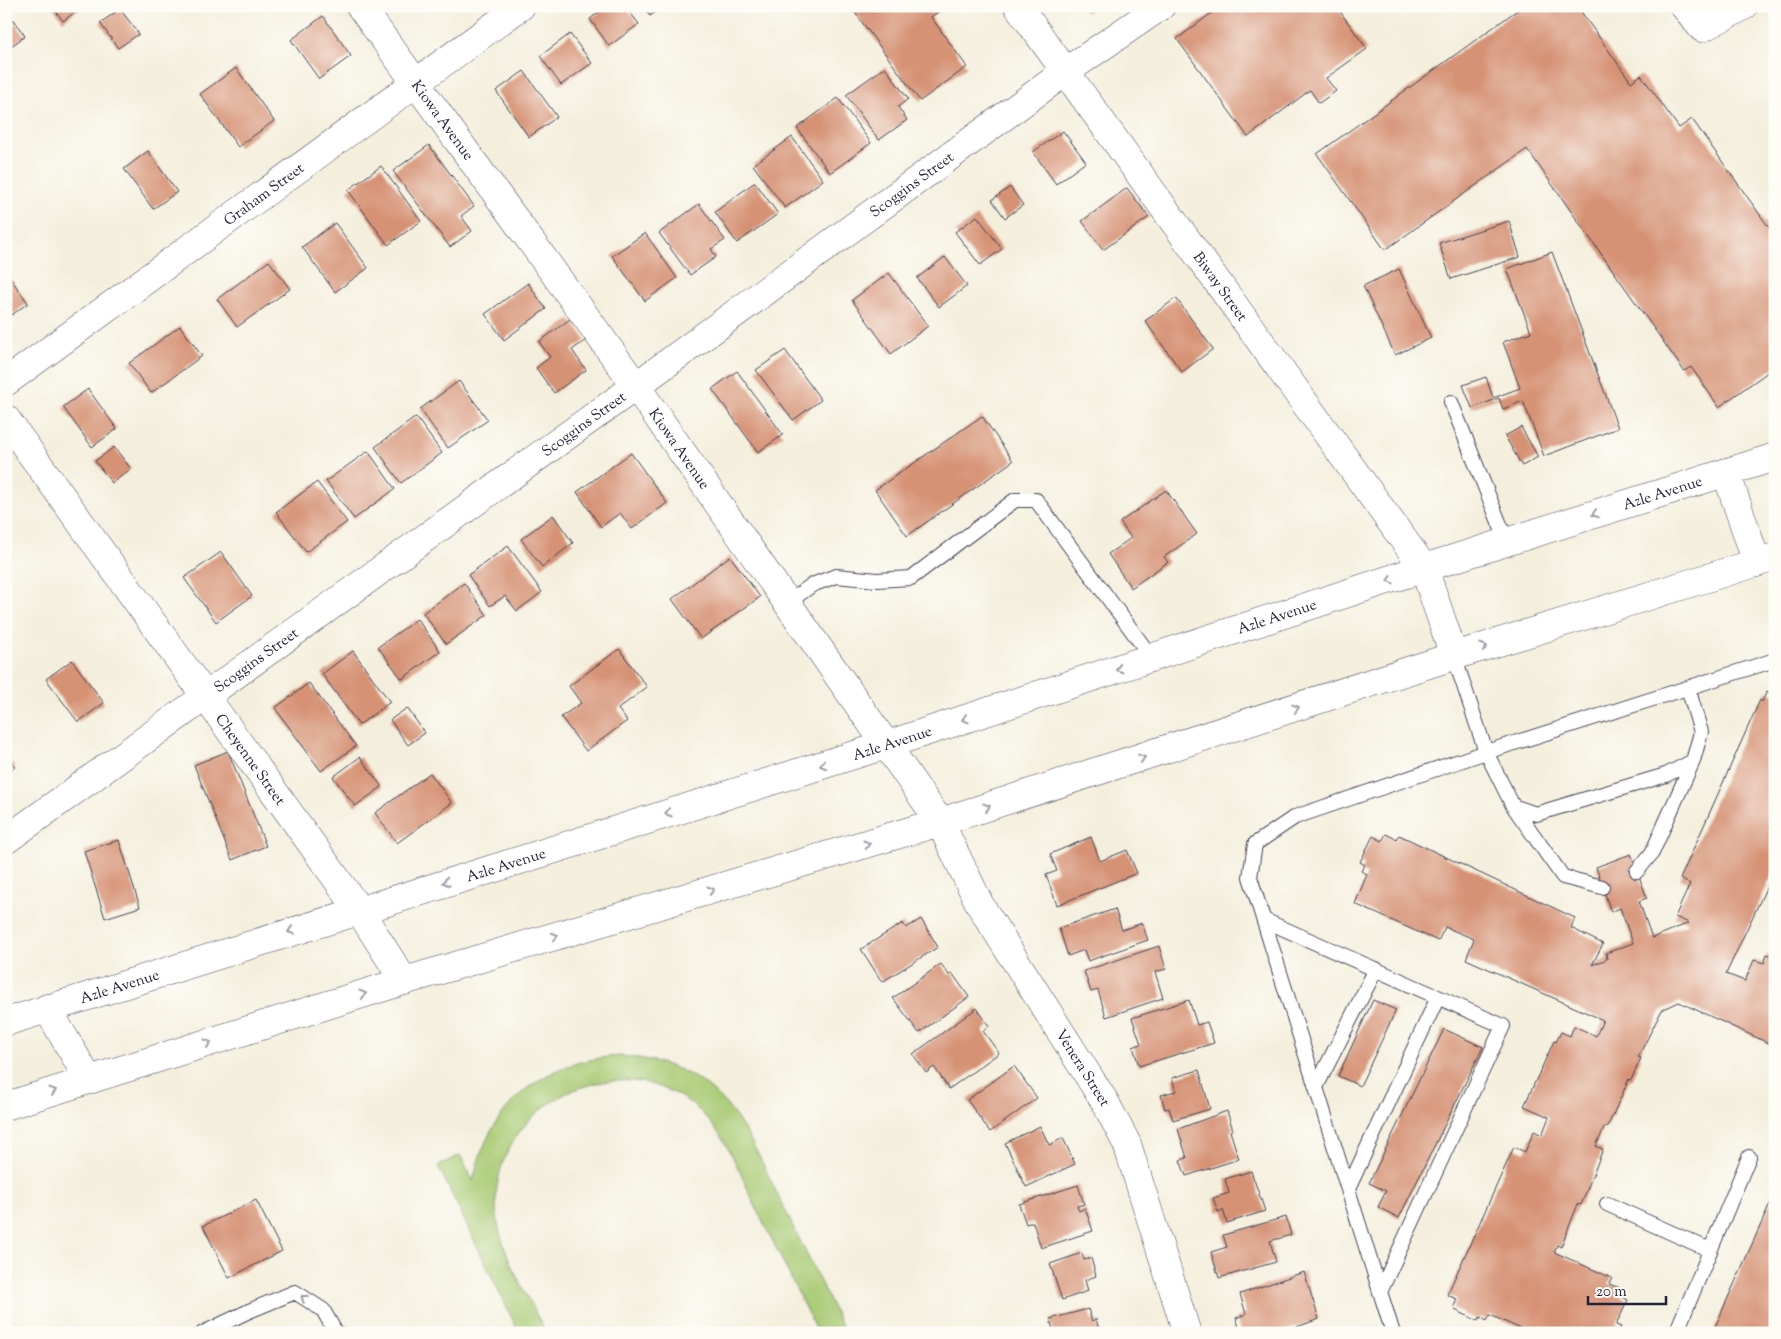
<svg xmlns="http://www.w3.org/2000/svg" width="1781" height="1339" font-family="'Sorts Mill Goudy',serif">
	<style>
		.green { fill: #a8ca73; stroke: #657657 }
		.building { fill: #d69275 }
		.lines { fill: none; stroke-linecap: round; stroke-linejoin: round }
		.lane-casing { stroke: #424153; stroke-width: 16 }
		.street-casing { stroke: #424153; stroke-width: 29 }
		.secondary-casing { stroke: #424153; stroke-width: 29 }
		.lane { stroke: #fff; stroke-width: 14 }
		.street { stroke: #fff; stroke-width: 28 }
		.secondary { stroke: #fff; stroke-width: 28 }
		.oneway { stroke: #9c9ca7 }
		.labels { text-anchor: middle; stroke-width: 4; stroke-linejoin: round; paint-order: stroke }
		.street-label { font-size: 15px; fill: #22223b; stroke: #fdfcf7 }
	</style>
	<rect width="100%" height="100%" fill="#fdfcf7"/>
	<filter id="ink" filterUnits="userSpaceOnUse"><feTurbulence type="fractalNoise" baseFrequency=".02" numOctaves="2"/><feDisplacementMap in="SourceGraphic" scale="10" xChannelSelector="R" yChannelSelector="G"/><feConvolveMatrix kernelMatrix="1 2 1 2 8 2 1 2 1" color-interpolation-filters="sRGB"/></filter>
	<filter id="wash" filterUnits="userSpaceOnUse"><feTurbulence type="fractalNoise" baseFrequency=".0096" numOctaves="4" result="noise"/><feDisplacementMap in="SourceGraphic" scale="20" xChannelSelector="R" yChannelSelector="G"/><feGaussianBlur stdDeviation="1.12" result="paint"/><feColorMatrix in="noise" values="0 0 0 0 0 0 0 0 0 0 0 0 0 0 0 0 0 1.4 0 .05"/><feComposite in="paint" operator="in"/></filter>
	<g filter="url(#wash)">
		<rect width="100%" height="100%" fill="#f4efdd"/>
		<!-- green -->
		<path class="green" d="M 622,1056 C 723,1065 744,1125 783,1206 C 804,1248 824,1290 845,1333 L 817,1333 C 798,1293 779,1253 759,1214 C 741,1176 726,1132 693,1105 C 615,1045 499,1103 496,1199 C 495,1247 526,1292 546,1333 L 519,1333 L 438,1166 L 460,1155 L 473,1181 C 489,1104 544,1059 622,1056 Z"/>
		<g id="blocks">
			<!-- building -->
			<path class="building" d="M 52,6 L 83,6 L 63,21 Z
				M 607,6 L 625,6 L 639,24 L 609,46 L 590,19 Z
				M 643,6 L 664,6 L 650,16 Z
				M 850,6 L 946,6 L 931,17 L 967,67 L 920,101 Z
				M 1081,6 L 1095,6 L 1086,13 Z
				M 1221,6 L 1336,6 L 1367,49 L 1326,78 L 1336,91 L 1319,103 L 1310,90 L 1248,137 L 1177,39 Z
				M 1523,6 L 1577,6 L 1631,82 L 1641,75 L 1679,128 L 1692,119 L 1775,236 L 1775,367 L 1719,407 L 1691,367 L 1684,371 L 1527,149 L 1385,250 L 1317,154 Z
				M 120,9 L 139,34 L 118,48 L 100,23 Z
				M 6,10 L 25,36 L 6,50 Z
				M 323,16 L 351,56 L 319,79 L 291,40 Z
				M 570,34 L 592,63 L 561,85 L 540,56 Z
				M 885,67 L 908,99 L 898,107 L 907,120 L 879,140 L 846,95 Z
				M 236,68 L 274,121 L 238,147 L 200,94 Z
				M 524,71 L 557,117 L 529,137 L 496,91 Z
				M 838,98 L 871,143 L 830,173 L 797,128 Z
				M 1063,131 L 1086,162 L 1056,184 L 1033,152 Z
				M 792,137 L 823,180 L 785,208 L 753,165 Z
				M 429,145 L 474,206 L 461,216 L 472,231 L 450,247 L 393,171 Z
				M 148,151 L 177,192 L 153,209 L 124,169 Z
				M 381,166 L 421,221 L 388,245 L 348,190 Z
				M 755,182 L 778,214 L 737,243 L 715,212 Z
				M 1010,187 L 1023,205 L 1005,218 L 992,200 Z
				M 1127,188 L 1149,217 L 1103,250 L 1082,221 Z
				M 699,204 L 725,240 L 711,249 L 716,257 L 690,275 L 659,233 Z
				M 977,216 L 1002,249 L 980,265 L 955,232 Z
				M 1509,221 L 1520,257 L 1451,279 L 1439,243 Z
				M 335,223 L 368,268 L 335,292 L 302,247 Z
				M 645,233 L 677,278 L 645,301 L 612,256 Z
				M 1552,252 L 1618,428 L 1544,456 L 1523,401 L 1503,409 L 1499,398 L 1472,408 L 1463,385 L 1486,377 L 1493,398 L 1520,388 L 1503,342 L 1531,332 L 1507,269 Z
				M 945,257 L 967,286 L 939,307 L 917,278 Z
				M 269,261 L 290,289 L 237,327 L 217,299 Z
				M 1399,269 L 1431,338 L 1395,355 L 1363,286 Z
				M 6,272 L 28,303 L 6,319 Z
				M 889,273 L 928,326 L 891,354 L 852,300 Z
				M 528,283 L 546,309 L 504,340 L 485,314 Z
				M 1176,298 L 1213,349 L 1182,372 L 1145,321 Z
				M 570,319 L 586,340 L 572,350 L 586,370 L 554,393 L 536,368 L 550,357 L 539,342 Z
				M 180,326 L 202,356 L 151,393 L 129,363 Z
				M 785,350 L 821,400 L 793,420 L 756,370 Z
				M 737,371 L 783,435 L 758,452 L 712,389 Z
				M 459,381 L 488,420 L 448,448 L 420,409 Z
				M 88,389 L 117,429 L 92,447 L 63,407 Z
				M 982,416 L 1013,461 L 907,536 L 875,490 Z
				M 416,417 L 442,453 L 401,483 L 375,447 Z
				M 1521,427 L 1538,457 L 1522,466 L 1505,436 Z
				M 114,447 L 131,469 L 112,483 L 95,461 Z
				M 368,451 L 395,489 L 354,519 L 326,481 Z
				M 631,453 L 667,503 L 632,529 L 620,513 L 601,527 L 577,492 Z
				M 317,482 L 347,522 L 306,552 L 276,512 Z
				M 1166,490 L 1197,534 L 1164,557 L 1168,562 L 1131,588 L 1108,554 L 1131,538 L 1120,522 Z
				M 553,515 L 573,543 L 542,567 L 521,539 Z
				M 508,546 L 542,592 L 517,611 L 505,596 L 490,606 L 468,575 Z
				M 221,552 L 252,596 L 216,622 L 184,578 Z
				M 730,556 L 760,597 L 701,639 L 672,599 Z
				M 464,583 L 487,615 L 446,644 L 423,613 Z
				M 417,619 L 440,651 L 402,679 L 378,647 Z
				M 619,649 L 647,687 L 618,709 L 627,721 L 586,751 L 561,717 L 581,703 L 569,686 Z
				M 353,651 L 390,702 L 359,725 L 322,674 Z
				M 72,660 L 104,703 L 78,722 L 46,679 Z
				M 309,683 L 356,746 L 321,771 L 275,708 Z
				M 1767,691 L 1775,695 L 1775,820 L 1770,828 L 1775,831 L 1775,869 L 1726,974 L 1745,981 L 1754,960 L 1764,963 L 1767,954 L 1775,957 L 1775,1046 L 1679,1002 L 1662,1010 L 1638,1057 L 1641,1058 L 1631,1080 L 1629,1079 L 1607,1128 L 1605,1126 L 1596,1146 L 1603,1149 L 1581,1205 L 1578,1204 L 1561,1247 L 1557,1245 L 1554,1252 L 1612,1278 L 1609,1284 L 1620,1288 L 1617,1294 L 1628,1300 L 1616,1325 L 1621,1327 L 1618,1333 L 1530,1333 L 1490,1315 L 1487,1321 L 1480,1317 L 1478,1321 L 1453,1309 L 1457,1299 L 1447,1295 L 1514,1147 L 1525,1152 L 1534,1131 L 1542,1135 L 1549,1117 L 1524,1106 L 1554,1041 L 1556,1042 L 1561,1032 L 1570,1036 L 1574,1026 L 1596,1036 L 1603,1020 L 1466,959 L 1474,939 L 1445,927 L 1438,941 L 1355,904 L 1367,874 L 1361,871 L 1365,865 L 1360,862 L 1373,836 L 1382,841 L 1386,834 L 1396,839 L 1399,835 L 1575,918 L 1571,928 L 1603,944 L 1592,965 L 1607,959 L 1606,953 L 1633,943 L 1620,908 L 1611,912 L 1596,867 L 1631,854 L 1647,898 L 1639,901 L 1652,938 L 1689,923 L 1675,917 L 1690,884 L 1680,879 L 1760,700 L 1762,702 Z
				M 407,708 L 425,733 L 408,745 L 390,720 Z
				M 228,751 L 266,846 L 232,860 L 194,765 Z
				M 6,755 L 15,767 L 6,773 Z
				M 360,757 L 382,787 L 355,806 L 333,777 Z
				M 430,773 L 452,803 L 397,843 L 375,813 Z
				M 1091,837 L 1100,861 L 1127,850 L 1137,873 L 1057,905 L 1046,875 L 1057,871 L 1050,854 Z
				M 119,840 L 140,907 L 105,918 L 84,851 Z
				M 1115,909 L 1122,930 L 1142,923 L 1148,940 L 1088,961 L 1084,950 L 1068,956 L 1059,928 Z
				M 921,919 L 938,947 L 882,982 L 861,949 L 903,923 L 906,928 Z
				M 1159,946 L 1166,969 L 1155,972 L 1163,998 L 1106,1017 L 1098,990 L 1091,992 L 1084,971 Z
				M 941,964 L 949,975 L 952,973 L 969,997 L 919,1033 L 893,998 Z
				M 1189,1000 L 1197,1025 L 1207,1022 L 1214,1043 L 1139,1066 L 1133,1047 L 1141,1044 L 1132,1018 Z
				M 1373,1000 L 1396,1010 L 1360,1086 L 1338,1076 Z
				M 977,1008 L 989,1026 L 983,1031 L 999,1053 L 949,1089 L 934,1067 L 926,1073 L 913,1054 Z
				M 1444,1029 L 1483,1047 L 1399,1218 L 1378,1207 L 1386,1191 L 1369,1183 Z
				M 1014,1066 L 1037,1098 L 990,1132 L 967,1100 Z
				M 1199,1070 L 1210,1109 L 1173,1120 L 1169,1108 L 1165,1109 L 1161,1095 L 1176,1091 L 1172,1078 Z
				M 1227,1111 L 1233,1130 L 1230,1131 L 1239,1159 L 1186,1176 L 1180,1160 L 1187,1158 L 1178,1129 Z
				M 1040,1126 L 1049,1145 L 1063,1138 L 1075,1164 L 1026,1187 L 1005,1143 Z
				M 1251,1171 L 1265,1211 L 1227,1223 L 1223,1210 L 1218,1212 L 1213,1198 L 1229,1193 L 1225,1179 Z
				M 1078,1185 L 1084,1204 L 1077,1206 L 1079,1211 L 1085,1208 L 1093,1231 L 1041,1248 L 1033,1222 L 1026,1224 L 1019,1204 Z
				M 1775,1193 L 1775,1333 L 1721,1333 L 1714,1329 Z
				M 256,1200 L 282,1251 L 229,1278 L 203,1226 Z
				M 1286,1217 L 1291,1235 L 1270,1241 L 1276,1262 L 1219,1278 L 1211,1252 L 1227,1247 L 1223,1235 Z
				M 1082,1253 L 1084,1260 L 1091,1258 L 1096,1276 L 1085,1280 L 1088,1291 L 1062,1300 L 1050,1264 Z
				M 1304,1272 L 1319,1319 L 1280,1333 L 1241,1333 L 1236,1318 L 1246,1314 L 1240,1294 Z
				M 1088,1309 L 1092,1321 L 1096,1319 L 1100,1333 L 1054,1333 L 1050,1319 Z"/>
		</g>
	</g>
	<g filter="url(#ink)">
		<use href="#blocks" fill-opacity="0" stroke="#424153" stroke-width="1"/>
		<g class="lines">
			<defs>
				<path id="lane" d="M 1451,402 L 1507,542
					M 787,603 L 812,585 L 836,576 L 877,580 L 911,578 L 1015,500 L 1036,500 L 1152,658
					M 1688,688 L 1701,732 L 1693,761 L 1666,775 L 1536,814 L 1513,806 L 1486,752 L 1775,660
					M 1513,806 L 1563,877 L 1602,887
					M 1637,871 L 1652,853 L 1693,761
					M 1264,920 L 1503,1026 L 1380,1292
					M 1316,1087 L 1376,969
					M 1348,1189 L 1438,997
					M 1607,1204 L 1710,1250
					M 203,1333 L 249,1311 L 295,1292 L 323,1310 L 336,1333
					M 1393,1333 L 1250,877 L 1255,844 L 1295,817 L 1486,752 L 1454,656
					M 1676,1333 L 1749,1157"/>
				<g id="street">
					<path id="s1" d="M 360,6 L 636,386 L 940,822 L 980,905 L 1105,1102 L 1127,1144 L 1187,1333"/>
					<path d="M 1684,6 L 1702,28 L 1744,6"/>
					<path id="s2" d="M 6,382 L 521,6"/>
					<path id="s3" d="M 6,419 L 359,910 L 404,981"/>
					<path id="s4" d="M 6,840 L 636,386 L 1065,72 L 1161,6"/>
				</g>
				<g id="secondary">
					<path id="s5" d="M 1018,6 L 1424,568 L 1454,656"/>
					<path d="M 1726,472 L 1757,563"/>
					<path d="M 47,1008 L 89,1080"/>
					<path id="s6" d="M 6,1022 L 886,745 L 1424,568 L 1775,457"/>
					<path d="M 6,1106 L 404,981 L 940,822 L 1454,656 L 1775,557"/>
				</g>
			</defs>
			<!-- lane casing -->
			<use href="#lane" class="lane-casing"/>
			<!-- street casing -->
			<use href="#street" class="street-casing"/>
			<!-- secondary casing -->
			<use href="#secondary" class="secondary-casing"/>
			<!-- lane -->
			<use href="#lane" class="lane"/>
			<!-- street -->
			<use href="#street" class="street"/>
			<!-- secondary -->
			<use href="#secondary" class="secondary"/>
		</g>
		<!-- one-way arrows -->
		<defs><path id="oneway-chevron" d="M-2-3.5L2.5 0L-2 3.5" fill="none" stroke-width="1.6" stroke-linecap="round" stroke-linejoin="round" transform="scale(1.25)"/></defs>
		<g class="oneway">
			<use href="#oneway-chevron" transform="translate(1595 514) rotate(162)"/>
			<use href="#oneway-chevron" transform="translate(1390 580) rotate(162)"/>
			<use href="#oneway-chevron" transform="translate(1484 647) rotate(-17)"/>
			<use href="#oneway-chevron" transform="translate(1119 669) rotate(162)"/>
			<use href="#oneway-chevron" transform="translate(1296 708) rotate(-18)"/>
			<use href="#oneway-chevron" transform="translate(965 719) rotate(162)"/>
			<use href="#oneway-chevron" transform="translate(1142 758) rotate(-18)"/>
			<use href="#oneway-chevron" transform="translate(823 765) rotate(163)"/>
			<use href="#oneway-chevron" transform="translate(987 807) rotate(-18)"/>
			<use href="#oneway-chevron" transform="translate(668 813) rotate(163)"/>
			<use href="#oneway-chevron" transform="translate(867 844) rotate(-16)"/>
			<use href="#oneway-chevron" transform="translate(446 882) rotate(163)"/>
			<use href="#oneway-chevron" transform="translate(711 890) rotate(-16)"/>
			<use href="#oneway-chevron" transform="translate(291 931) rotate(162)"/>
			<use href="#oneway-chevron" transform="translate(555 936) rotate(-16)"/>
			<use href="#oneway-chevron" transform="translate(363 994) rotate(-17)"/>
			<use href="#oneway-chevron" transform="translate(208 1043) rotate(-17)"/>
			<use href="#oneway-chevron" transform="translate(53 1091) rotate(-18)"/>
			<use href="#oneway-chevron" transform="translate(304 1298) rotate(-147)"/>
		</g>
	</g>
	<g class="labels">
		<!-- street labels -->
		<g class="street-label">
			<text dy="5" stroke="none"><textPath href="#s1" startOffset="141">Kiowa Avenue</textPath></text>
			<text dy="5" stroke="none"><textPath href="#s4" startOffset="1118">Scoggins Street</textPath></text>
			<text dy="5" stroke="none"><textPath href="#s2" startOffset="319">Graham Street</textPath></text>
			<text dy="5" stroke="none"><textPath href="#s5" startOffset="346">Biway Street</textPath></text>
			<text dy="5" stroke="none"><textPath href="#s4" startOffset="712">Scoggins Street</textPath></text>
			<text dy="5" stroke="none"><textPath href="#s1" startOffset="546">Kiowa Avenue</textPath></text>
			<text dy="5" stroke="none"><textPath href="#s6" startOffset="1739">Azle Avenue</textPath></text>
			<text dy="5" stroke="none"><textPath href="#s6" startOffset="1334">Azle Avenue</textPath></text>
			<text dy="5" stroke="none"><textPath href="#s4" startOffset="308">Scoggins Street</textPath></text>
			<text dy="5" stroke="none"><textPath href="#s6" startOffset="929">Azle Avenue</textPath></text>
			<text dy="5" stroke="none"><textPath href="#s3" startOffset="419">Cheyenne Street</textPath></text>
			<text dy="5" stroke="none"><textPath href="#s6" startOffset="524">Azle Avenue</textPath></text>
			<text dy="5" stroke="none"><textPath href="#s6" startOffset="119">Azle Avenue</textPath></text>
			<text dy="5" stroke="none"><textPath href="#s1" startOffset="1286">Venera Street</textPath></text>
		</g>
	</g>
	<!-- margin -->
	<rect width="1781" height="1339" fill="none" stroke="#fdfcf7" stroke-width="25"/>
	<!-- scale -->
	<path d="M1588 1296v8h78v-8" fill="none" stroke="#22223b" stroke-width="2.5"/>
	<text x="1596" y="1296" font-size="15" fill="#22223b" stroke="#fdfcf7" stroke-width="4" paint-order="stroke">20 m</text>
</svg>
